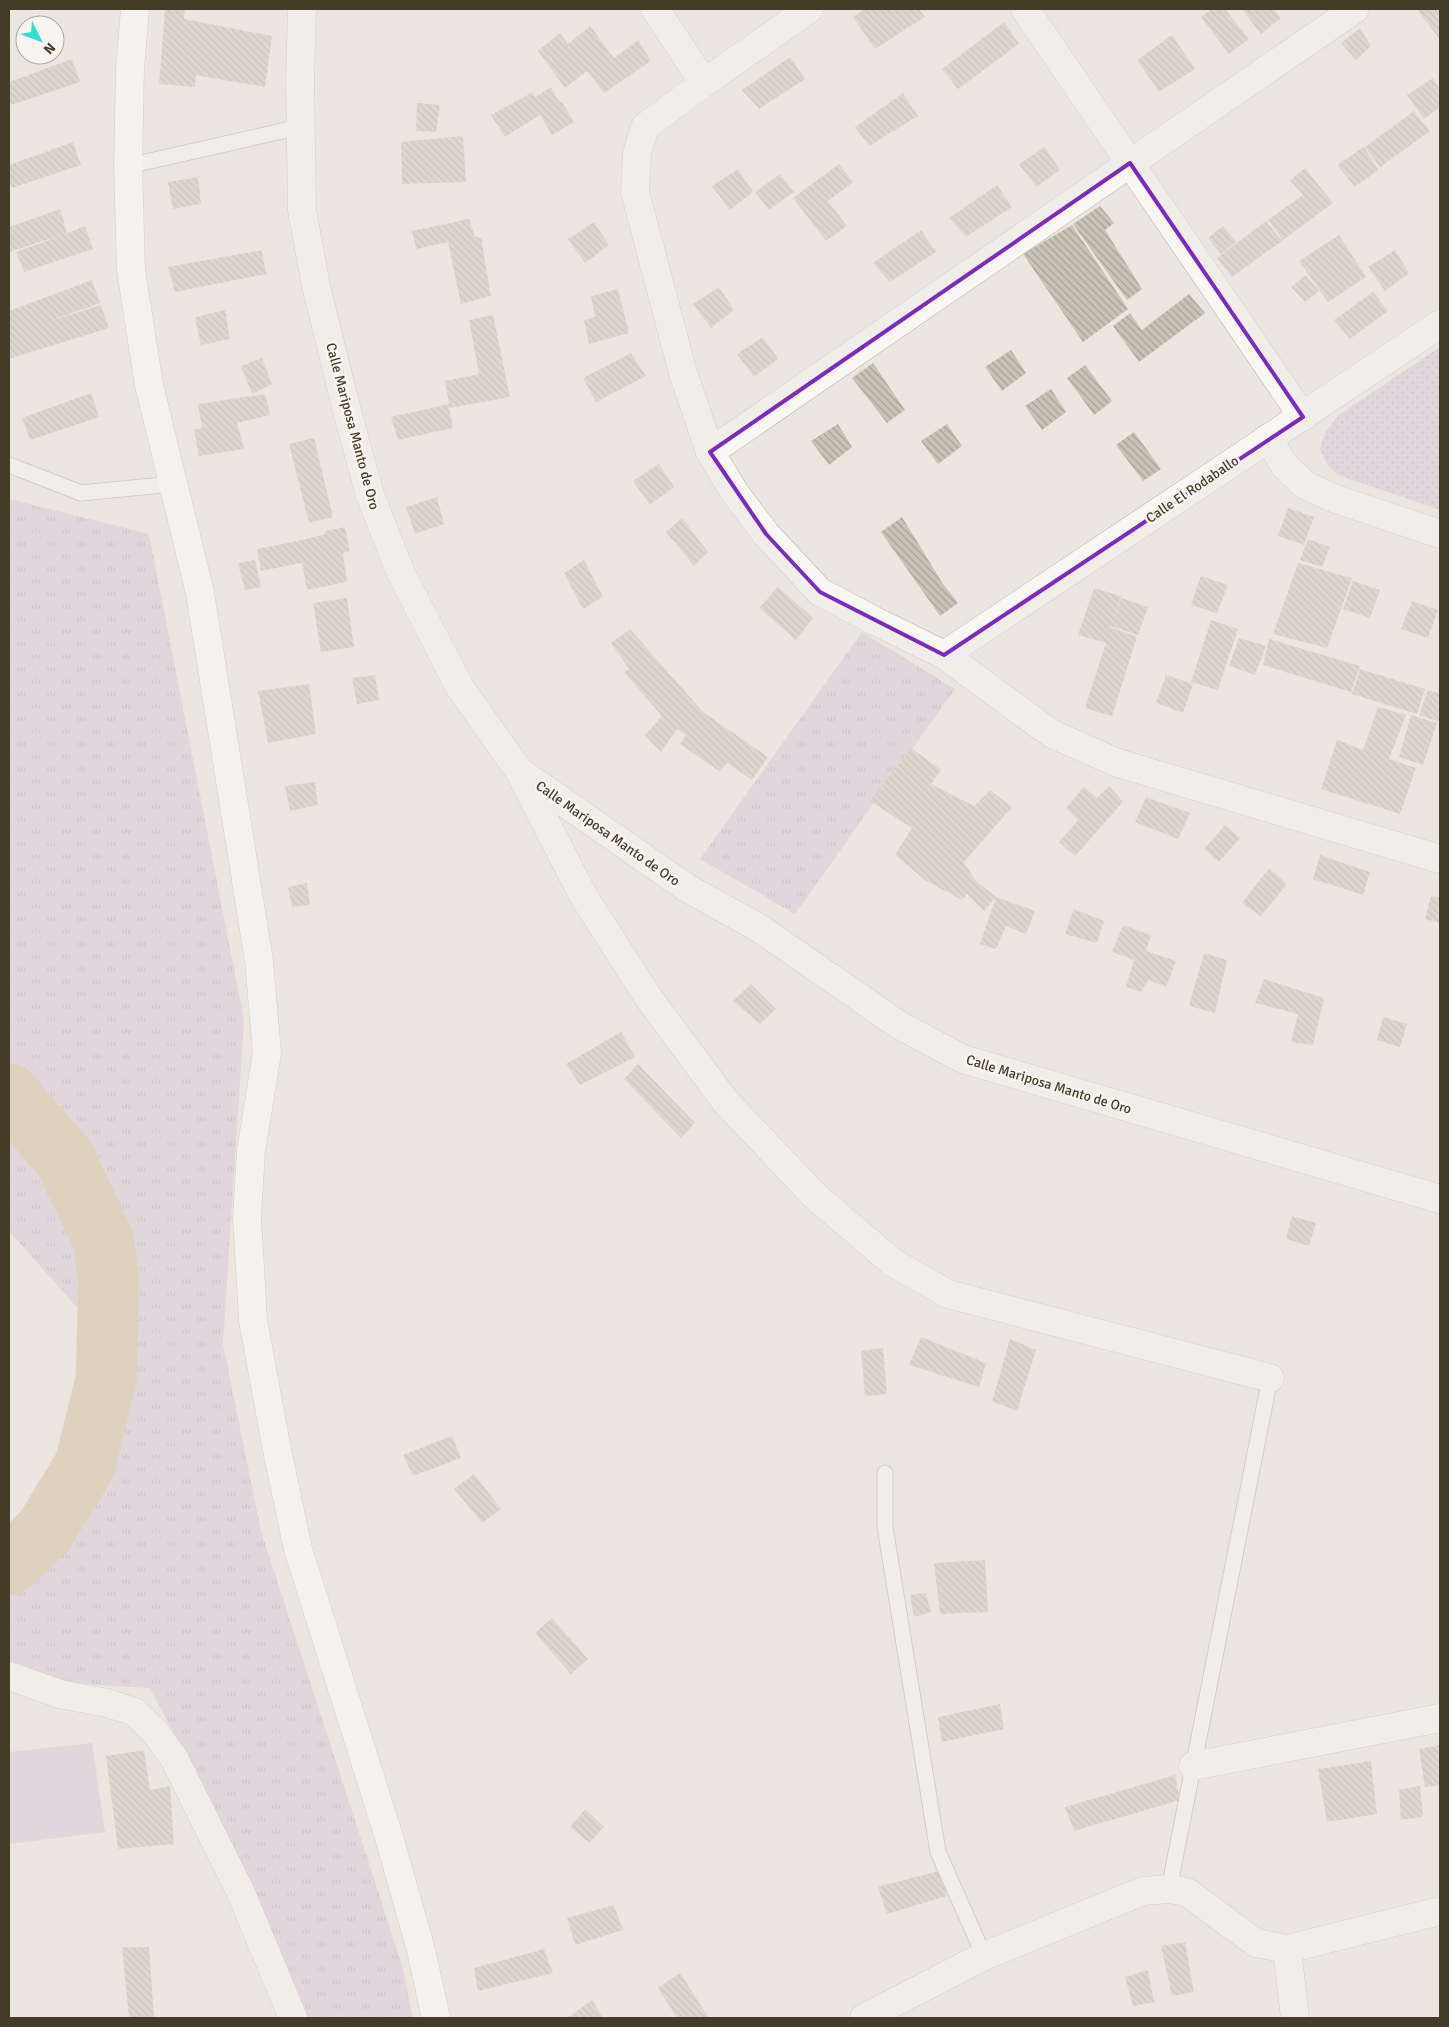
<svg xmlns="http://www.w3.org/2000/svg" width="1449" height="2027" font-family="Signika,sans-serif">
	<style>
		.grass { fill: url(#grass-tufts) }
		.park { fill: url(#park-dots) }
		.pitch { fill: #d2c1d6 }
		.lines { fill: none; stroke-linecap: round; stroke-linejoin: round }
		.river { stroke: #ceb898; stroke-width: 61 }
		.building { fill: url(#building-back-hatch) }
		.lane-casing { stroke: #b6b0a5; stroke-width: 17 }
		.street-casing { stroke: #b6b0a5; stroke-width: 29 }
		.secondary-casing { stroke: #b6b0a5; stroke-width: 29 }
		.lane { stroke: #f9f7f4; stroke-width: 15 }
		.street { stroke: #f9f7f4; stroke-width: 28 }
		.secondary { stroke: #fff; stroke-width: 28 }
		.marked { fill: none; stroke: #7b2cbf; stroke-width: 4; stroke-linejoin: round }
		.labels { text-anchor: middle; stroke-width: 5; stroke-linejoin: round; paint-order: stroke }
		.street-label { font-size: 14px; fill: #443c27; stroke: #f8f5f0 }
	</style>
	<defs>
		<pattern id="grass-tufts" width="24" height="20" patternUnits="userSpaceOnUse" patternTransform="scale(1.25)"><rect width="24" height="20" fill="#d2c1d6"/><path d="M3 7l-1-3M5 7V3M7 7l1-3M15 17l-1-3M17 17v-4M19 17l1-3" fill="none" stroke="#ac9eae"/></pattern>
		<pattern id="park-dots" width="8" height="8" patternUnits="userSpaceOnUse" patternTransform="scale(1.25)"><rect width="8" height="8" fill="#d2c1d6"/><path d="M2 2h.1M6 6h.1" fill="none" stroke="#ac9eae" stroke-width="1.8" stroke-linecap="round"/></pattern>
		<pattern id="building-back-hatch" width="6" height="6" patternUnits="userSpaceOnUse" patternTransform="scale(1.25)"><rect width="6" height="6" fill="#c9c3b7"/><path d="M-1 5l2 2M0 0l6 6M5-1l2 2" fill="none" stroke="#a5a095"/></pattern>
	</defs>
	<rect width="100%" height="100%" fill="#ebe7e0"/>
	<!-- grass -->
	<path class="grass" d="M 9,499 L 149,534 L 244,1020 L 223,1344 L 261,1531 L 402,1965 L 413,2018 L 304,2018 L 223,1826 L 150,1688 L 9,1680 L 9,1570 L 17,1562 L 58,1495 L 78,1410 L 81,1312 L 9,1231 Z
		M 862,632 L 955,689 L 795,914 L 700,859 Z"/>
	<!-- park -->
	<path class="park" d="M 1440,347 L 1440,510 L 1338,475 L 1326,463 L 1320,450 L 1325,432 L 1339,415 Z"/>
	<!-- pitch -->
	<path class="pitch" d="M 92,1743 L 105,1832 L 9,1844 L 9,1752 Z"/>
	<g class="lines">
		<!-- river -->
		<path class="river" d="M 9,1094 L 65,1159 L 103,1239 L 109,1281 L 106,1380 L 85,1465 L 44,1532 L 9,1565"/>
	</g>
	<!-- building -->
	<path class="building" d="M 165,9 L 185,9 L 184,19 L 272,36 L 265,87 L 196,75 L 195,87 L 159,84 Z
		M 865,9 L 919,9 L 925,17 L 875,49 L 853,17 Z
		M 1211,9 L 1225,9 L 1249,39 L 1229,54 L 1201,17 Z
		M 1242,9 L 1274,9 L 1281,18 L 1261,34 Z
		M 1417,9 L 1440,9 L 1440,40 Z
		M 1004,22 L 1019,44 L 958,89 L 942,69 Z
		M 590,26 L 614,58 L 638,40 L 651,61 L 604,93 L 587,71 L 565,88 L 538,51 L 560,33 L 568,44 Z
		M 1360,28 L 1371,46 L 1356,60 L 1341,43 Z
		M 1172,35 L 1195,69 L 1159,92 L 1137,60 Z
		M 790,57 L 805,79 L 759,109 L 742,90 Z
		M 72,59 L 80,82 L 11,105 L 9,99 L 9,82 Z
		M 1433,78 L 1440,90 L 1440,107 L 1424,119 L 1407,95 Z
		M 551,87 L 560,103 L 562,102 L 574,122 L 552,135 L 540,115 L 505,137 L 491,115 L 533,92 L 535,97 Z
		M 903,93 L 918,116 L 869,146 L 855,127 Z
		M 417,103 L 440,105 L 436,132 L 416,131 Z
		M 1414,111 L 1430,131 L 1380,167 L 1365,147 Z
		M 463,136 L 466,182 L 402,184 L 401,142 Z
		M 73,142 L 81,165 L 12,188 L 9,180 L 9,165 Z
		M 1045,147 L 1060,170 L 1036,187 L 1019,164 Z
		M 1364,147 L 1378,170 L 1355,187 L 1337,165 Z
		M 839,164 L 853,182 L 828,201 L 847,226 L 826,241 L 793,198 Z
		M 1305,168 L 1333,203 L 1283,240 L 1268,220 L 1303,195 L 1290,180 Z
		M 738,169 L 753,192 L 730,210 L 712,186 Z
		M 780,174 L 794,192 L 769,210 L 755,192 Z
		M 198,177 L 201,204 L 173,209 L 168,182 Z
		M 997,185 L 1012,207 L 966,237 L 949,218 Z
		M 1100,206 L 1114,223 L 1105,230 L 1142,289 L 1127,300 L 1073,224 Z
		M 60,209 L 67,233 L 85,226 L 93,249 L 24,272 L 16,252 L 65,234 L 9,252 L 9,227 Z
		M 469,219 L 475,237 L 481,238 L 491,296 L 461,304 L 448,242 L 416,249 L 412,231 Z
		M 1266,221 L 1282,241 L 1232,277 L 1217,258 Z
		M 594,222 L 609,245 L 585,263 L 568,239 Z
		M 1072,225 L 1128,309 L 1083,342 L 1023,254 Z
		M 1223,226 L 1236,242 L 1221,254 L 1208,238 Z
		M 921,230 L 936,252 L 890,282 L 873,263 Z
		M 1339,235 L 1366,277 L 1328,302 L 1299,261 Z
		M 262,250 L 266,274 L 175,292 L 168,267 Z
		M 1395,250 L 1409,273 L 1385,291 L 1368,267 Z
		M 1306,275 L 1319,291 L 1305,302 L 1291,287 Z
		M 92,280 L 100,303 L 47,322 L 101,305 L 109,328 L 9,359 L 9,311 Z
		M 719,287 L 734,310 L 711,328 L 693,304 Z
		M 618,289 L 629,333 L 589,344 L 584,320 L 595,317 L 591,296 Z
		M 1373,292 L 1388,311 L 1350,339 L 1334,320 Z
		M 1189,294 L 1205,313 L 1139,362 L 1113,326 L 1130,313 L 1142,330 Z
		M 225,310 L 230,339 L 201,345 L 195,317 Z
		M 493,315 L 510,397 L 449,408 L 453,428 L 398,440 L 391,417 L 449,404 L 445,381 L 479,374 L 469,320 Z
		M 763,337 L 778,359 L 754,377 L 737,354 Z
		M 1011,350 L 1026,373 L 1002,391 L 985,367 Z
		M 631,353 L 646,376 L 596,402 L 583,378 Z
		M 262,358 L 272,384 L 252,394 L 241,366 Z
		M 873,363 L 905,410 L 887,423 L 852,378 Z
		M 1085,365 L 1112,401 L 1094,415 L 1067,378 Z
		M 1051,389 L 1066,412 L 1042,430 L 1025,406 Z
		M 91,393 L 99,417 L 30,440 L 22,418 Z
		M 265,394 L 270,415 L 237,423 L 244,449 L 199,456 L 194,430 L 202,428 L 198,404 Z
		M 838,424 L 852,447 L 829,465 L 811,441 Z
		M 947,424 L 962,446 L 938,464 L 921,441 Z
		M 1134,432 L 1161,469 L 1143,481 L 1116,445 Z
		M 314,438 L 333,517 L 309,523 L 289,444 Z
		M 659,464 L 674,487 L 650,505 L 633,481 Z
		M 437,497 L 444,524 L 415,534 L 406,507 Z
		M 1288,508 L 1314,517 L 1304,545 L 1278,536 Z
		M 902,517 L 943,584 L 958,603 L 940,616 L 881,532 Z
		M 682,518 L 708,552 L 694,566 L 666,532 Z
		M 345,527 L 350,551 L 343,553 L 347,582 L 307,590 L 302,563 L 261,571 L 257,549 L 298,541 L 325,534 L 325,531 Z
		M 1308,539 L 1330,547 L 1322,567 L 1300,560 Z
		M 255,560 L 261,587 L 245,590 L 238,563 Z
		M 584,560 L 603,597 L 583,609 L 564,573 Z
		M 1298,563 L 1352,578 L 1327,648 L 1273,634 Z
		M 1201,576 L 1228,585 L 1217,613 L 1191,605 Z
		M 1353,581 L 1380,590 L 1370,618 L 1343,609 Z
		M 778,587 L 813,618 L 796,640 L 759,608 Z
		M 1094,588 L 1121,596 L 1113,619 L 1121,598 L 1148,607 L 1138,635 L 1111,626 L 1110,627 L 1137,637 L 1112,716 L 1085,708 L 1106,643 L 1078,635 Z
		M 347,598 L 354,647 L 321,652 L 313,603 Z
		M 1412,601 L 1438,610 L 1428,638 L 1401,629 Z
		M 1211,620 L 1238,629 L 1218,690 L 1191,682 Z
		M 630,629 L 703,712 L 768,757 L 752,780 L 727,763 L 719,771 L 680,744 L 686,735 L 677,729 L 661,752 L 645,735 L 662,716 L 624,672 L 629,669 L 611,643 Z
		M 1239,638 L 1266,646 L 1255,675 L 1229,666 Z
		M 1269,639 L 1360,666 L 1351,692 L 1263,665 Z
		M 1360,669 L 1425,689 L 1417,714 L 1352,694 Z
		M 375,675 L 379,700 L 357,704 L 352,678 Z
		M 1166,675 L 1193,684 L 1183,713 L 1156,703 Z
		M 309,684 L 316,734 L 268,743 L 258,691 Z
		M 1428,690 L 1440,694 L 1440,722 L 1419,715 Z
		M 1378,707 L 1406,715 L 1389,759 L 1416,768 L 1400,814 L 1321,789 L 1337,740 L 1363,750 Z
		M 1411,715 L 1437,723 L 1423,765 L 1399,757 Z
		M 911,748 L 941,770 L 931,784 L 974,806 L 990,790 L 1012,807 L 964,862 L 975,880 L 996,897 L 984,911 L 967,894 L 962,900 L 925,880 L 895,855 L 912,828 L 870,801 Z
		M 315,782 L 318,805 L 290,811 L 285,786 Z
		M 1109,786 L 1123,802 L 1075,856 L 1059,842 L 1078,820 L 1066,808 L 1084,787 L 1097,798 Z
		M 1146,797 L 1190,813 L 1178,839 L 1135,822 Z
		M 1225,825 L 1240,838 L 1219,862 L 1204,849 Z
		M 1320,855 L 1370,872 L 1363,895 L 1313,879 Z
		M 1269,868 L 1287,884 L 1261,916 L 1242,903 Z
		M 307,883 L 310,905 L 292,907 L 288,887 Z
		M 1431,896 L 1440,898 L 1440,923 L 1425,919 Z
		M 996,897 L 1035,911 L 1026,934 L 1006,926 L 996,949 L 980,944 Z
		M 1074,909 L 1104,921 L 1097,943 L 1065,934 Z
		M 1123,925 L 1151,935 L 1146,951 L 1176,961 L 1166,987 L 1148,980 L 1141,992 L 1126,987 L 1134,960 L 1112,952 Z
		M 1204,953 L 1227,960 L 1215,1013 L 1189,1006 Z
		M 1264,979 L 1324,998 L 1313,1045 L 1291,1042 L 1298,1014 L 1255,1003 Z
		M 751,984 L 776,1009 L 760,1024 L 733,1001 Z
		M 1383,1017 L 1407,1024 L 1400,1047 L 1377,1040 Z
		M 621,1032 L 635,1057 L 580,1085 L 566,1064 Z
		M 638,1064 L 695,1123 L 681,1138 L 624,1079 Z
		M 1292,1216 L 1316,1223 L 1309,1246 L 1286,1239 Z
		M 921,1337 L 986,1363 L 979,1387 L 909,1365 Z
		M 1010,1339 L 1036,1350 L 1017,1411 L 992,1401 Z
		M 883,1348 L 887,1394 L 865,1396 L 861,1351 Z
		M 452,1436 L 461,1458 L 413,1476 L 403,1455 Z
		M 474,1474 L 501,1509 L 482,1523 L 454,1489 Z
		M 985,1560 L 988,1612 L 940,1614 L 934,1563 Z
		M 926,1593 L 931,1612 L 914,1617 L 910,1595 Z
		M 552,1618 L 588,1659 L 571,1674 L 535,1633 Z
		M 1000,1704 L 1004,1729 L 942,1742 L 938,1717 Z
		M 1440,1745 L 1440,1785 L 1425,1787 L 1419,1749 Z
		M 144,1750 L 150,1790 L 170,1786 L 174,1844 L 118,1849 L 106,1756 Z
		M 1371,1761 L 1377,1814 L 1327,1822 L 1318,1769 Z
		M 1175,1775 L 1180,1800 L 1074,1831 L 1065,1807 Z
		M 1420,1786 L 1423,1817 L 1401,1820 L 1399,1790 Z
		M 585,1809 L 604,1827 L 589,1843 L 570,1827 Z
		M 942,1870 L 947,1896 L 887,1914 L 878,1887 Z
		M 614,1905 L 623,1930 L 575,1945 L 567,1918 Z
		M 1185,1942 L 1194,1992 L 1172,1996 L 1161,1946 Z
		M 122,1947 L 149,1947 L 154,2017 L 129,2018 Z
		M 544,1949 L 553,1973 L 478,1991 L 474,1968 Z
		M 1148,1970 L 1154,2002 L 1133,2006 L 1125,1977 Z
		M 680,1973 L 709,2018 L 677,2018 L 658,1988 Z
		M 592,2000 L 603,2018 L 567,2018 Z"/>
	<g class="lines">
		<defs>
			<path id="lane" d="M 128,166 L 300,127
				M 9,465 L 81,493 L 173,484
				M 885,1473 L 885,1527 L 938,1852 L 984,1956
				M 1169,1889 L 1270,1378"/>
			<path id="street" d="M 302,9 L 300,79 L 302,210 L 316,286 L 347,411 L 370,495 L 400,571 L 459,686 L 519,771 L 687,888 L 759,928 L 899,1025 L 963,1059 L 1440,1199
				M 655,9 L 704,83
				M 809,9 L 704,83 L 645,127 L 637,153 L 635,192 L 683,373 L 710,452 L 735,493 L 766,534 L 820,592 L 873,620 L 944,655 L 1052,734 L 1118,763 L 1440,859
				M 1025,9 L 1303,417
				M 1268,438 L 1284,465 L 1305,485 L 1333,498 L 1440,534
				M 710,452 L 1355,9
				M 944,655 L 1440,324
				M 521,775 L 584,897 L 648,997 L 725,1101 L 815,1196 L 892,1262 L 948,1294 L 1270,1378
				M 9,1676 L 60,1694 L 107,1703 L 135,1712 L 156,1733 L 175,1760 L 241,1893 L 293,2018
				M 1193,1766 L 1440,1718
				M 1287,1949 L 1295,2018
				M 864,2018 L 984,1956 L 1143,1891 L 1169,1889 L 1187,1892 L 1256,1943 L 1287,1949 L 1440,1911"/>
			<path id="secondary" d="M 135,9 L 130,69 L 128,166 L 131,270 L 149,385 L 200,593 L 259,961 L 267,1053 L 251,1151 L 247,1217 L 253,1320 L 276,1445 L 298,1549 L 389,1837 L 421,1950 L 436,2018"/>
		</defs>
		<!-- lane casing -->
		<use href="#lane" class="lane-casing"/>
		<!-- street casing -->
		<use href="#street" class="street-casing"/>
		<!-- secondary casing -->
		<use href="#secondary" class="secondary-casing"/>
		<!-- lane -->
		<use href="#lane" class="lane"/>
		<!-- street -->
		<use href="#street" class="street"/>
		<!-- secondary -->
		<use href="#secondary" class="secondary"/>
	</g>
	<!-- marked area -->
	<path d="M0 0H1449V2027H0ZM 1130,163 L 1303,417 L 944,655 L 820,592 L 766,534 L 710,452 Z" fill="#ebe7e0" fill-opacity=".55" fill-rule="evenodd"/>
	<path class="marked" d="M 1130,163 L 1303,417 L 944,655 L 820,592 L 766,534 L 710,452 Z"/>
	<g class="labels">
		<!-- street labels -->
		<g class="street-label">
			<text transform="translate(353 426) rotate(75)" y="5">Calle Mariposa Manto de Oro</text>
			<text transform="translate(1192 489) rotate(-34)" y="5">Calle El Rodaballo</text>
			<text transform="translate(608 833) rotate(35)" y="5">Calle Mariposa Manto de Oro</text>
			<text transform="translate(1049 1084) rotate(17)" y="5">Calle Mariposa Manto de Oro</text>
		</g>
	</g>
	<!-- border -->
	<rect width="1449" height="2027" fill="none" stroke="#443c27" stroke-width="20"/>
	<!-- north arrow -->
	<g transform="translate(40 40) rotate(132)"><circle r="24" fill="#f8f5f0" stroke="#b0aba0"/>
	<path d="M0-4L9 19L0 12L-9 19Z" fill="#39dccf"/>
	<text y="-8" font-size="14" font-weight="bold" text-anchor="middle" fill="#443c27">N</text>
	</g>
</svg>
